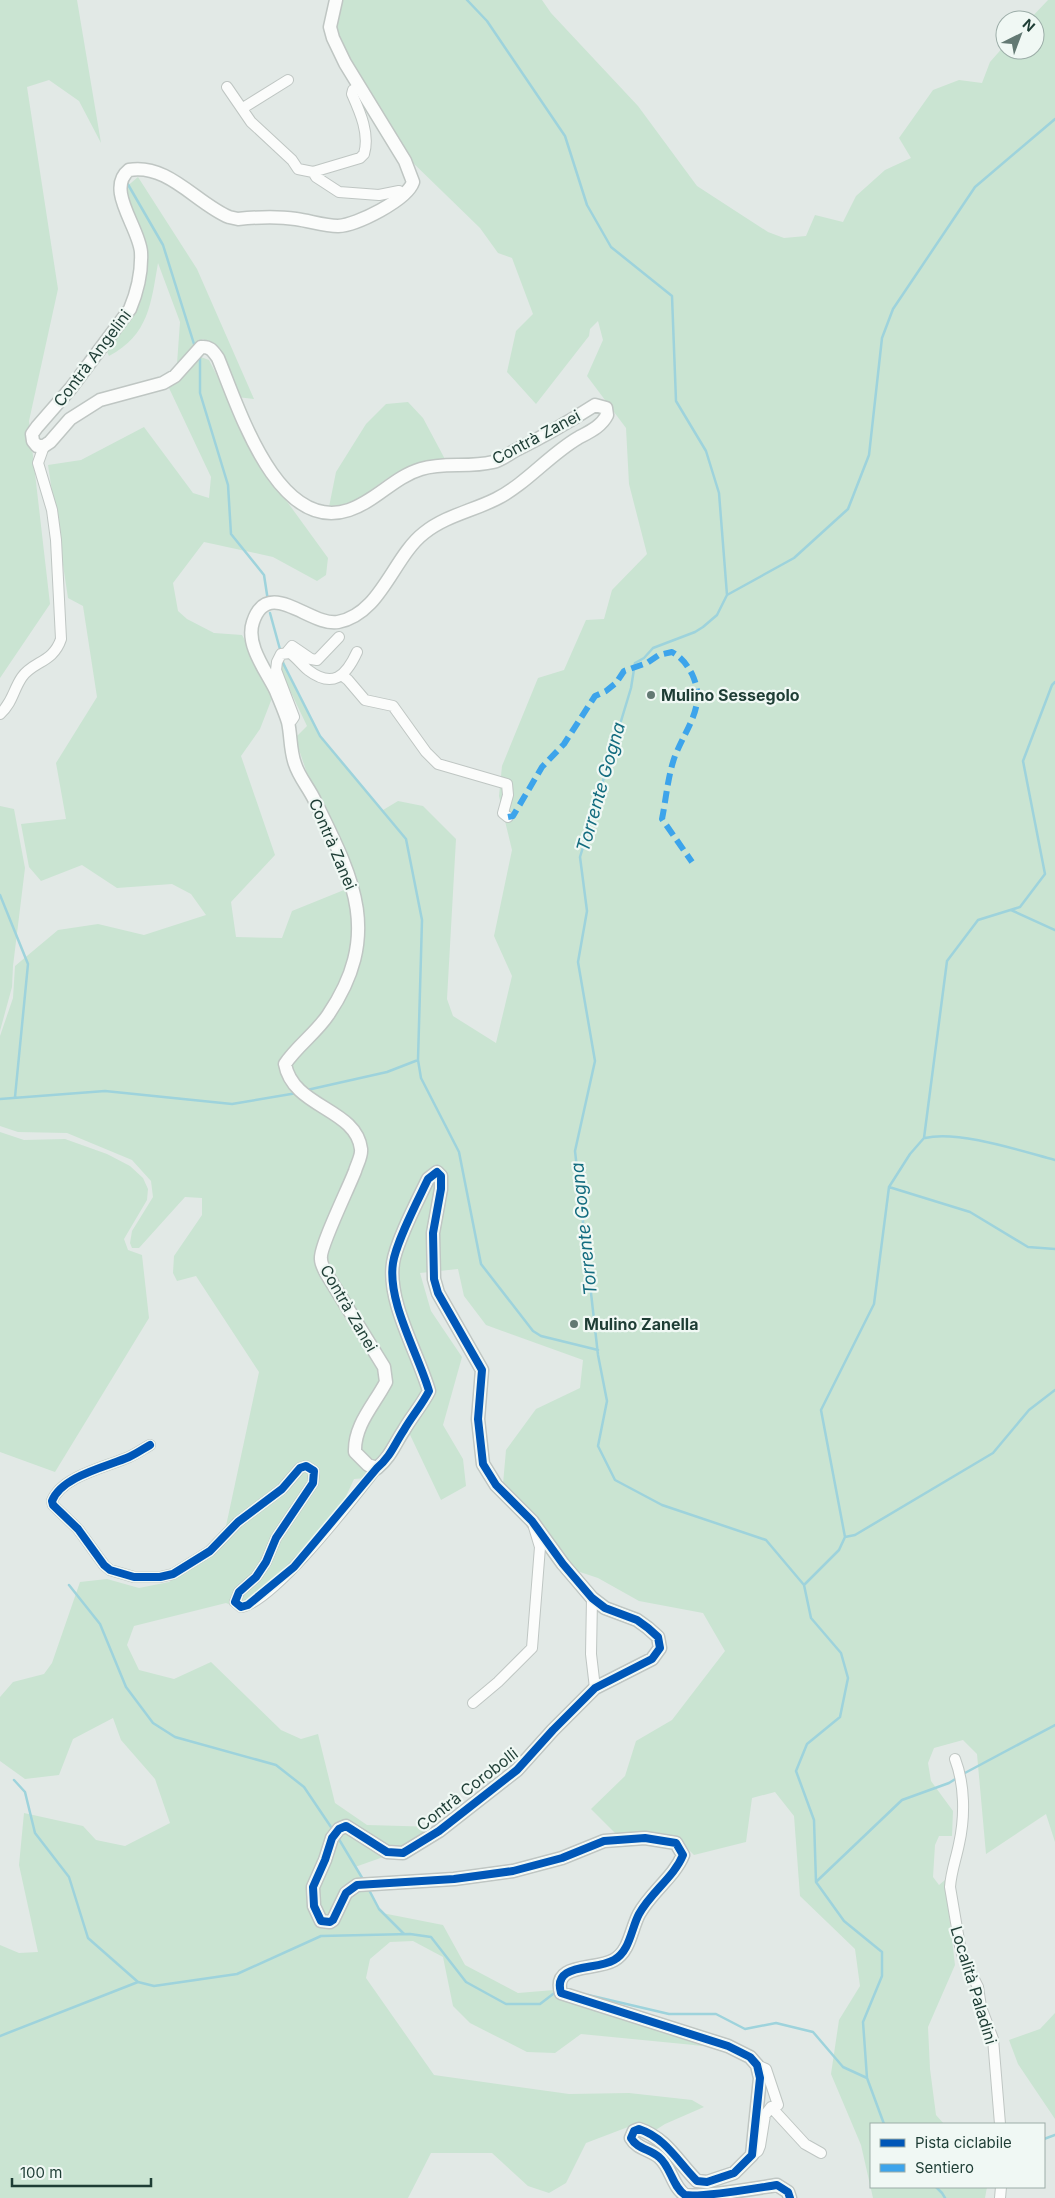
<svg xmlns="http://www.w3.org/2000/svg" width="1055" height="2198" font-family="Inter,sans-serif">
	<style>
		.green { fill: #cae4d2 }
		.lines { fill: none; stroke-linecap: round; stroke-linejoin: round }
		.stream { stroke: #9ed3dc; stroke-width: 2.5 }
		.minor-casing { stroke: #bfc6c3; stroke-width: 12 }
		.tertiary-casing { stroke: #bfc6c3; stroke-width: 15 }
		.minor { stroke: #fbfcfb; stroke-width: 10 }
		.tertiary { stroke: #fbfcfb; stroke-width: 12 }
		.quiet { stroke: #3da4eb; stroke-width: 6; stroke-dasharray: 12 6; stroke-linecap: butt }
		.cycleway-casing { stroke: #f0f8f4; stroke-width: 11 }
		.cycleway { stroke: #0057b8; stroke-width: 8 }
		.poi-dot { fill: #637973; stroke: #f0f8f4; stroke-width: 2 }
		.labels { text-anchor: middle; stroke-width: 4.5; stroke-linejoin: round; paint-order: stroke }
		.street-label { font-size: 16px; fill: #1e3d35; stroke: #f0f8f4 }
		.poi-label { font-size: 16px; font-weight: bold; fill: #1e3d35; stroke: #f0f8f4; text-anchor: start }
		.water-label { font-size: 18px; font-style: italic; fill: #136c7f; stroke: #f0f8f4 }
	</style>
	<rect width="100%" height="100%" fill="#e2e9e6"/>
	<!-- green -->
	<path class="green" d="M 0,0 L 77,0 L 101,143 L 79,101 L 49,80 L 27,87 L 58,289 L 29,421 L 50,604 L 0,678 Z
		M 340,0 L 542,0 L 551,13 L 638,106 L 697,186 L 768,232 L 784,238 L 806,236 L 815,215 L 843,222 L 856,196 L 885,170 L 911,158 L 899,138 L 933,90 L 959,80 L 982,83 L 990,62 L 1005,45 L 1005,50 L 1035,50 L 1035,20 L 1029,20 L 1048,0 L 1055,0 L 1055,1842 L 1046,1814 L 986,1854 L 977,1754 L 963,1740 L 934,1748 L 928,1763 L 931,1781 L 953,1811 L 952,1836 L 939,1836 L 935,1845 L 933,1877 L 939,1885 L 945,1880 L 955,1965 L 928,2027 L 930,2069 L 936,2115 L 944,2124 L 871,2124 L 871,2187 L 987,2187 L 985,2198 L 873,2198 L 861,2145 L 831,2074 L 839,2020 L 860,1986 L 855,1949 L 800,1896 L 794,1816 L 775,1792 L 752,1798 L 746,1842 L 694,1855 L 679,1840 L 617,1835 L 591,1809 L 625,1776 L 636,1741 L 672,1720 L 725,1651 L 703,1613 L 639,1601 L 598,1578 L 577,1571 L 537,1519 L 503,1484 L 506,1450 L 536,1409 L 580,1388 L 583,1360 L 486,1325 L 464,1296 L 458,1269 L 420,1273 L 431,1311 L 462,1357 L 443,1425 L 463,1459 L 466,1486 L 441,1500 L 403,1420 L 367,1478 L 354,1479 L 342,1505 L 294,1563 L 242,1609 L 226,1603 L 134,1626 L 127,1645 L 139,1670 L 174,1679 L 211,1662 L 281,1730 L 301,1739 L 318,1734 L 335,1803 L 367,1825 L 438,1827 L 406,1849 L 355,1867 L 382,1913 L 443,1925 L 465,1965 L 518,1993 L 554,1990 L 560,1999 L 704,2046 L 581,2034 L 555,2053 L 527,2052 L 470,2023 L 453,2006 L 443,1957 L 413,1941 L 390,1942 L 370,1959 L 366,1978 L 434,2075 L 569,2094 L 629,2093 L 692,2100 L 704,2107 L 665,2124 L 654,2131 L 628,2127 L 586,2143 L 566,2183 L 549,2193 L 528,2186 L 492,2153 L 431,2153 L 408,2198 L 0,2198 L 0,1945 L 19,1953 L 38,1952 L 19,1865 L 24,1813 L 83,1826 L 96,1840 L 125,1846 L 170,1823 L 155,1779 L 121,1740 L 113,1718 L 73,1739 L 59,1775 L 25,1779 L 0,1761 L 0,1697 L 13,1682 L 44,1674 L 52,1663 L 80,1582 L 107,1579 L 139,1588 L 169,1582 L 223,1540 L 259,1372 L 196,1276 L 177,1281 L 173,1273 L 174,1256 L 202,1215 L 202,1198 L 185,1197 L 139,1248 L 132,1248 L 130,1243 L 132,1231 L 153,1197 L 151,1181 L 132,1160 L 67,1133 L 18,1132 L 0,1126 L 0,1036 L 13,998 L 15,966 L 58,930 L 98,924 L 144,935 L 206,915 L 191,894 L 172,884 L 117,888 L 82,865 L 41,881 L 29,867 L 21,824 L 66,819 L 56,763 L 97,697 L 83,606 L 68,598 L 48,465 L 81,460 L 144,427 L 193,493 L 209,498 L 211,477 L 169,388 L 201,357 L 209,360 L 267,474 L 328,558 L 326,575 L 317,581 L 273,557 L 204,542 L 173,583 L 178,611 L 187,619 L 214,633 L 242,635 L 274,693 L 260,729 L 241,756 L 275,855 L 231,902 L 236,937 L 282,938 L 292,911 L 344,890 L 353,870 L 310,782 L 295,738 L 307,726 L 286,682 L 278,690 L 280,657 L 284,661 L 290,677 L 320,736 L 383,810 L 398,801 L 423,806 L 456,839 L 447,999 L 453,1016 L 496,1043 L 512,976 L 494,936 L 512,850 L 499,796 L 502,766 L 538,678 L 564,670 L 586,620 L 604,619 L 612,590 L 647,554 L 629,484 L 626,428 L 587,376 L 603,340 L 598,321 L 590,329 L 589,336 L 536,404 L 507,372 L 516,331 L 533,314 L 512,258 L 498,253 L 480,228 L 408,158 L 342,51 L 334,30 Z
		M 138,177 L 197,269 L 254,399 L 237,397 L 214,348 L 203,339 L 177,364 L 180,322 L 158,263 C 151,303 149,335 109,356 L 105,348 C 116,334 131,318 139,302 C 158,264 137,224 125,188 Z
		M 408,402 L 423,418 L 447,463 C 430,465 413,465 397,473 C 369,487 365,503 329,507 L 336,472 L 366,424 L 386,404 Z
		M 0,806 L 14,809 L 25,868 L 13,966 L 12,987 L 0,1031 Z
		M 0,1132 L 24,1140 L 65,1139 L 107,1154 L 130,1166 L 143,1178 L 148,1189 L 147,1200 L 124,1239 L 128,1250 L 142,1255 L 149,1318 L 55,1472 L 0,1452 Z
		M 1055,2013 L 1055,2119 L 1018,2064 L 1009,2040 L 1040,2029 Z"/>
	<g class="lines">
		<!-- stream -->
		<path class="stream" d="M 467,0 L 487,21 L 565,136 L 587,205 L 611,247 L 672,296 L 676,401 L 706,451 L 719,493 L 727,595
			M 126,181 L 163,245 L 194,344
			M 200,355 L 200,393 L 228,485 L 231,534 L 264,575 L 268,601
			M 727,595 L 717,615 L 703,627 L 695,632 L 653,648 L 644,658 L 635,663 L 631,688 L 580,857 L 587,911 L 578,962 L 595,1061 L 575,1151 L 598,1355 L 607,1401 L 598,1446 L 615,1480 L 662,1505 L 766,1540 L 804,1585 L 811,1618 L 841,1653 L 848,1678 L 840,1717 L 807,1744 L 796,1771 L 814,1820 L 816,1882 L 844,1921 L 882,1952 L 882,1976 L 863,2022 L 867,2078 L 884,2124
			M 727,595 L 794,558 L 848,509 L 869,455 L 882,338 L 893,309 L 975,187 L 1055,119
			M 270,613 L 281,653
			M 282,661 L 320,736 L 406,839 L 422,920 L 418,1060 L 421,1078 L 459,1152 L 481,1264 L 533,1331 L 541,1336 L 598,1350
			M 0,895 L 28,964 L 15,1097
			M 1011,910 L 1055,930
			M 307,1090 L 387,1072 L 418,1060
			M 0,1099 L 105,1091 L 232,1104 L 297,1093
			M 925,1138 C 958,1130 1021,1151 1055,1160
			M 889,1187 L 970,1212 L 1028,1247 L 1055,1249
			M 845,1537 L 855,1535 L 993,1453 L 1029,1410 L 1055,1390
			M 69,1585 L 100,1624 L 126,1687 L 153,1723 L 175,1737 L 276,1765 L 304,1787 L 333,1830
			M 804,1585 L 839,1550 L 845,1537 L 821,1410 L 874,1304 L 889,1187 L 910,1154 L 924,1138 L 947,961 L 978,920 L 1020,907 L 1045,874 L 1023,761 L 1052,685 L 1055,682
			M 963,1774 L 1055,1725
			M 14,1780 L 25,1792 L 35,1833 L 69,1877 L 88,1938 L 138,1982 L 154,1986 L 237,1974 L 321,1936 L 410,1934 L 431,1937 L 466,1982 L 506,2004 L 540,2004 L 557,1991
			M 337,1836 L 364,1881
			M 817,1881 L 902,1800 L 949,1783 L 957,1778
			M 368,1888 L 379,1909 L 404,1934
			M 588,1995 L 669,2014 L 716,2014 L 745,2029 L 776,2023 L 813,2032 L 843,2067 L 867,2078
			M 0,2036 L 138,1982
			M 1044,2139 L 1055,2135
			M 936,2187 L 942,2193 L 945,2198"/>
		<defs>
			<path id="minor" d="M 227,87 L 251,122 L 292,160 L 298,169 L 313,172 L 360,158 L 364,154 C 370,134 360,112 352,94 L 353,90 L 359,87
				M 243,108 L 288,80
				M 313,172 L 316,177 L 339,192 L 379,195 L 399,191 L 404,195
				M 287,652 L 292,646 L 311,659 L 317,660 L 339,637
				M 343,676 L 348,680 L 365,700 L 393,706 L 426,752 L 438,764 L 507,784 L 508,795 L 503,813 L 508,817
				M 0,714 C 13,702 13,690 22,677 C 33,661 53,663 61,639 L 56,540 L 52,510 L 38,463 L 44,446
				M 288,723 L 292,720 L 294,717 L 276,670 L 277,662 L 281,654 L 290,653 C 297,658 302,665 308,670 C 333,689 346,676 357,652
				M 150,1445 C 143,1449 136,1454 129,1457 C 106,1467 62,1476 52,1501 L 53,1505 L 78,1529 L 104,1565 L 110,1570 L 134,1577 L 160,1577 L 173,1574 L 210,1551 L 238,1522 L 282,1489 L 300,1468 L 306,1466 L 314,1471 L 313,1483 L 276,1538 L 266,1562 L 256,1577 L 239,1592 L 235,1602 L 241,1607 C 274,1602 354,1497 377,1468
				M 592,1598 L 591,1654 L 595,1688
				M 473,1703 L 498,1682 L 532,1648 L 540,1547 L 534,1527
				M 955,1759 C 965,1785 965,1817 959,1844 C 956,1859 951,1872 950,1887 L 960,1946 L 963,1957 L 978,1987 L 981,2007 L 993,2039 L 1000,2124
				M 757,2065 L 766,2069 L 778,2105
				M 752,2155 L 758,2151 L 760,2146 L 765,2115 L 771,2107 L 805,2144 L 821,2153
				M 1000,2198 L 1001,2187"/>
			<path id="tertiary" d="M 336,0 L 330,27 L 333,38 L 345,63 L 405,161 L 413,182 C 407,200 357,225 338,226 C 325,226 310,221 296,219 C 277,216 257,217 238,219 L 229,217 C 197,204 168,163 129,170 C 105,189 139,227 141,252 C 142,272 138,290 130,309 L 71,388 L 37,427 L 32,434 L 33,441 L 37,446 L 44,446 L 50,442 L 70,419 L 100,400 L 163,383 L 175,376 L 201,347 C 210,346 213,351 218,358 C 238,406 277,534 349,510 C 376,501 394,477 421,469 C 444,462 469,468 493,462 C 501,460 509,454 516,450 C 543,437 570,421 595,405 L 606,408 L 607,415 C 601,427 589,432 578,438 C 549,455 526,484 496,499 C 472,511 445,516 424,533 C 393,557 381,614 338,622 C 311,627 268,576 253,622 C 245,645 267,672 276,691 C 280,701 285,712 288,722 C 291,735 290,751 295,764 C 299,777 309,788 315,801 C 353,878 383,934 328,1015 C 316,1033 297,1046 285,1064 C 293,1108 356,1108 361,1149 C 362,1156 357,1164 355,1171 C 349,1187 319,1248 321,1259 C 321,1264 324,1269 326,1273 L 384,1367 L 386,1382 C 374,1405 354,1425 355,1452 L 368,1465 L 377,1468 C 391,1456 394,1445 404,1430 C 412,1416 422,1405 429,1391 C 418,1353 387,1302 393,1263 C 396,1242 418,1200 428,1179 L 437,1172 L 441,1176 L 441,1189 L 433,1233 L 434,1279 L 438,1293 L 482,1370 L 478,1419 L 483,1464 L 496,1485 L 532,1521 L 563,1564 L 592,1598 L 605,1608 L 637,1620 L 648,1628 L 658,1637 L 660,1648 L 652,1659 L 595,1688 L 553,1730 L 517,1770 L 439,1831 L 403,1853 L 387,1852 L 346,1826 L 339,1829 L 332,1838 L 325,1860 L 313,1887 L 314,1906 L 321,1921 L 330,1922 L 333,1920 L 346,1893 L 357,1885 L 454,1879 L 513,1871 L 562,1858 L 604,1841 L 645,1838 L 676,1843 L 683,1855 C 674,1877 651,1892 639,1914 C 631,1929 630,1951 614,1960 C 595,1971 552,1962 561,1993 L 728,2046 L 750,2057 L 757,2065 L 760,2078 L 752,2155 L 734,2173 L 707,2182 L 697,2181 C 678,2162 666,2138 639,2129 L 634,2131 L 631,2138 C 637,2149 650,2149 659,2157 C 671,2167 672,2186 685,2195 C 701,2198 757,2188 777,2185 L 788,2192 L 790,2198"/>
		</defs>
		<!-- minor casing -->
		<use href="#minor" class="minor-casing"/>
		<!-- tertiary casing -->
		<use href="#tertiary" class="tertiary-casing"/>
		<!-- minor -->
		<use href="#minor" class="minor"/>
		<!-- tertiary -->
		<use href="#tertiary" class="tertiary"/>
		<!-- quiet -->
		<path class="quiet" d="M 508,817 L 513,816 L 542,767 L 564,744 L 595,696 L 606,691 L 616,683 L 624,671 L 647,663 L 659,655 L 672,652 C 681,657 686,663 692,674 C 707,705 687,726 675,756 C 668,775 666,799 662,819 L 692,862"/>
		<defs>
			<path id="cycleway" d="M 150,1445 C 143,1449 136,1454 129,1457 C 106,1467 62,1476 52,1501 L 53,1505 L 78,1529 L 104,1565 L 110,1570 L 134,1577 L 160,1577 L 173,1574 L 210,1551 L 238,1522 L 282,1489 L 300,1468 L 306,1466 L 314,1471 L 313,1483 L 276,1538 L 266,1562 L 256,1577 L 239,1592 L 235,1602 L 241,1607 L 248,1605 L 294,1567 L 377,1468 C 391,1456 394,1445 404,1430 C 412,1416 422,1405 429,1391 C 418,1353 387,1302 393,1263 C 396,1242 418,1200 428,1179 L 437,1172 L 441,1176 L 441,1189 L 433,1233 L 434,1279 L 438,1293 L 482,1370 L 478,1419 L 483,1464 L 496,1485 L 532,1521 L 563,1564 L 592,1598 L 605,1608 L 637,1620 L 648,1628 L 658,1637 L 660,1648 L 652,1659 L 595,1688 L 553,1730 L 517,1770 L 439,1831 L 403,1853 L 387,1852 L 346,1826 L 339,1829 L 332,1838 L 325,1860 L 313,1887 L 314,1906 L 321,1921 L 330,1922 L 333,1920 L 346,1893 L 357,1885 L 454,1879 L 513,1871 L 562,1858 L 604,1841 L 645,1838 L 676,1843 L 683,1855 C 674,1877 651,1892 639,1914 C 631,1929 630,1951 614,1960 C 595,1971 552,1962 561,1993 L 728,2046 L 750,2057 L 757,2065 L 760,2078 L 752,2155 L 734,2173 L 707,2182 L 697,2181 C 678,2162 666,2138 639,2129 L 634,2131 L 631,2138 C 637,2149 650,2149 659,2157 C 671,2167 672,2186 685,2195 C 701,2198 757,2188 777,2185 L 788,2192 L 790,2198"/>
		</defs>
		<!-- cycleway casing -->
		<use href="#cycleway" class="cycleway-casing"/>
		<!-- cycleway -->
		<use href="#cycleway" class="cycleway"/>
	</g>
	<!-- markers -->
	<g class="poi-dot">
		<circle cx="651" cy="695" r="5"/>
		<circle cx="574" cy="1324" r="5"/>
	</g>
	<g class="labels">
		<!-- street labels -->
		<g class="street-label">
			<text transform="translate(92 358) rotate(-53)" y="6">Contrà Angelini</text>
			<text transform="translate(536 437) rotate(-28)" y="6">Contrà Zanei</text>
			<text transform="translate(333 844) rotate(67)" y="6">Contrà Zanei</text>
			<text transform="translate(349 1308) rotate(60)" y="6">Contrà Zanei</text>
			<text transform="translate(467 1789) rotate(-38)" y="6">Contrà Corobolli</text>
			<text transform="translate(974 1985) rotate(73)" y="6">Località Paladini</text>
		</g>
		<!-- poi labels -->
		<g class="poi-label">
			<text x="661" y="701">Mulino Sessegolo</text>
			<text x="584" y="1330">Mulino Zanella</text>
		</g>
		<!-- water labels -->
		<g class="water-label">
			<text transform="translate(601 787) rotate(-74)" y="6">Torrente Gogna</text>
			<text transform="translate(584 1229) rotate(-96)" y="6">Torrente Gogna</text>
		</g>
	</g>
	<!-- legend -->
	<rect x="870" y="2123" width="175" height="65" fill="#f0f8f4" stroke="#9cada8"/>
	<rect x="880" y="2139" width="25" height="8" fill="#0057b8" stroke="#9cada8"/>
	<text x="915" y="2148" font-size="15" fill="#1e3d35">Pista ciclabile</text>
	<rect x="880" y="2164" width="25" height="8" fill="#3da4eb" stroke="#9cada8"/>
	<text x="915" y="2173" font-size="15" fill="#1e3d35">Sentiero</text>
	<!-- north arrow -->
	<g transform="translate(1020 35) rotate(42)"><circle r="24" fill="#f0f8f4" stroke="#9cada8"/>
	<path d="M0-4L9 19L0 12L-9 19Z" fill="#637973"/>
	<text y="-8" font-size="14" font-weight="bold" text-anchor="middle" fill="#1e3d35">N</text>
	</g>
	<!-- scale -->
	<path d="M12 2178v8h139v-8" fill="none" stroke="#1e3d35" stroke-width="2.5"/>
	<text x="20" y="2178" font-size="15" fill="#1e3d35" stroke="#f0f8f4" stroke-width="4" paint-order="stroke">100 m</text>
</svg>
